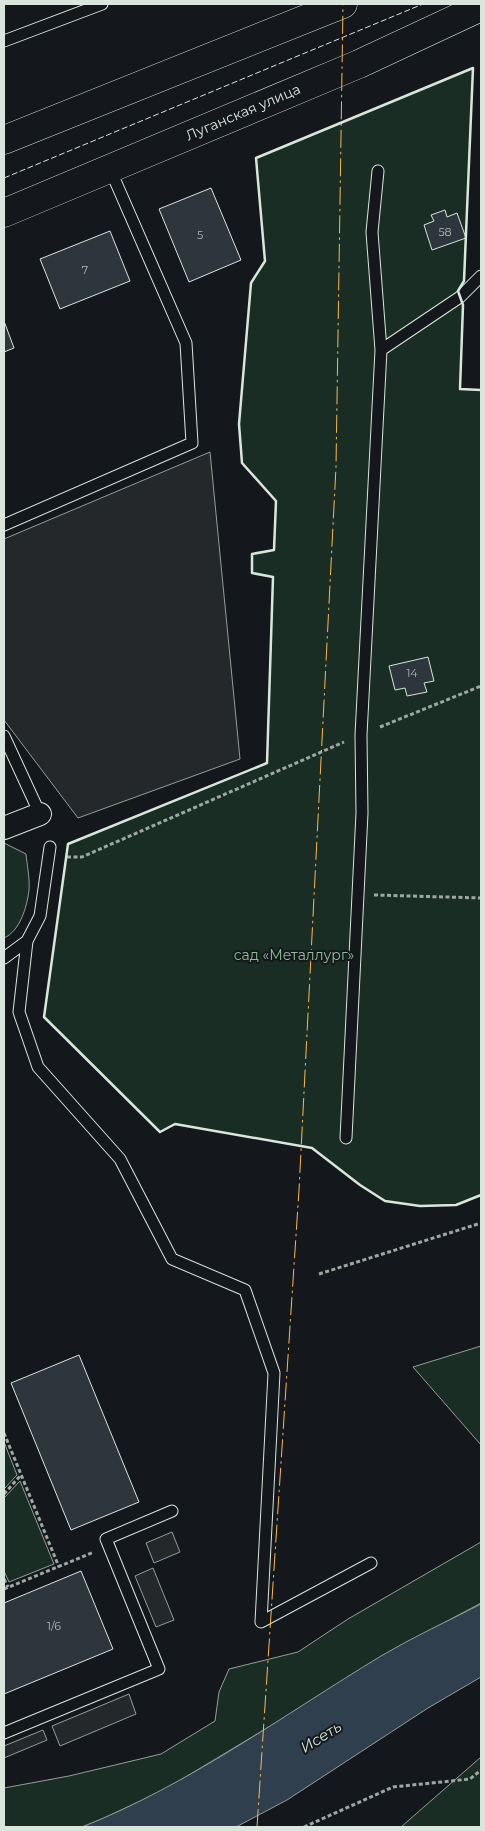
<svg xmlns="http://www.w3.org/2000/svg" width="485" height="1831" font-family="Montserrat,sans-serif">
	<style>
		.green { fill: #1a2d24; stroke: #939e99 }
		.parking { fill: #24282b; stroke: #939e99 }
		.water { fill: #2f3f4d; stroke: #939e99 }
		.building { fill: #2c363c; stroke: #d8e6dc }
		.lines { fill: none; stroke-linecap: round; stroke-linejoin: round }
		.lane-casing { stroke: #d8e6dc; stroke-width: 13 }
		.street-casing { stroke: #d8e6dc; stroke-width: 24 }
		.primary-casing { stroke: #d8e6dc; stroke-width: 29 }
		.path { stroke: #9da8a2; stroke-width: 3; stroke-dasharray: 4 2.5; stroke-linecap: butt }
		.lane { stroke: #14181c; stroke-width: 11 }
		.street { stroke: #14181c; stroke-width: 22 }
		.primary { stroke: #14181c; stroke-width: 28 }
		.fence { stroke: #d8e6dc; stroke-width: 1; stroke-dasharray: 6 2.5; stroke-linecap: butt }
		.wall { stroke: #d8e6dc; stroke-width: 2.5 }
		.power { stroke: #ffb74d; stroke-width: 1; stroke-dasharray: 18 4 2.5 4; stroke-linecap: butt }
		.labels { text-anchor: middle; stroke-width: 4; stroke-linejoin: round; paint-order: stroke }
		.number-label { font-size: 11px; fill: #adbab4 }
		.street-label { font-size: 14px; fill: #d8e6dc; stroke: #14181c }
		.park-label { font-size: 14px; fill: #8ac095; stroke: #14181c }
		.water-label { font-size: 15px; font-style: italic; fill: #d8e6dc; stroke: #14181c }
	</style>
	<rect width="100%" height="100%" fill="#14181c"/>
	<!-- green -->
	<path class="green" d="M 473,68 L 464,281 L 458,291 L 463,305 L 460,389 L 481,390 L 481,1195 L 456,1205 L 420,1206 L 385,1201 L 360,1185 L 312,1148 L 175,1124 L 160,1132 L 44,1017 L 68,844 L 267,763 L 273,577 L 252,573 L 252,554 L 274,550 L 276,501 L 242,463 L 239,424 L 251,283 L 265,261 L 256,158 Z
		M 4,843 L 26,854 C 27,865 30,879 29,890 C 27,907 20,931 4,938 Z
		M 481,1346 L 481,1445 L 413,1367 Z
		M 4,1442 L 17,1475 L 4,1489 Z
		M 20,1481 L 54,1564 L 9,1582 L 4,1571 L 4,1498 Z
		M 481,1542 L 481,1603 L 382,1656 L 282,1719 L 164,1790 L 102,1819 L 82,1827 L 4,1827 L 4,1788 L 69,1776 L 161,1754 L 215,1721 L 219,1692 L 229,1669 L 298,1652 L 348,1619 Z
		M 481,1757 L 481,1827 L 401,1827 Z"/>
	<!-- parking -->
	<path class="parking" d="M 210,452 L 240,759 L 78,818 L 4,720 L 4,539 Z
		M 172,1532 L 180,1552 L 154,1563 L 146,1543 Z
		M 153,1568 L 174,1620 L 156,1627 L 135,1576 Z
		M 129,1694 L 136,1714 L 60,1746 L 52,1726 Z
		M 43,1730 L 47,1740 L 4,1758 L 4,1746 Z"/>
	<!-- water -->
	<path class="water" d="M 481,1604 L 481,1677 L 428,1708 L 287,1800 L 236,1827 L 82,1827 C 190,1784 282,1716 381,1656 C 413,1637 448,1621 481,1604 Z"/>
	<!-- building -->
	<path class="building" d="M 211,188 L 241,260 L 189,282 L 159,209 Z
		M 445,210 L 447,217 L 457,213 L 466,238 L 432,250 L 424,225 L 434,221 L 431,215 Z
		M 110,231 L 130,281 L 60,309 L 40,259 Z
		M 4,321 L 14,348 L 4,352 Z
		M 428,657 L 434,681 L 424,683 L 427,692 L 407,696 L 405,688 L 395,690 L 389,666 Z
		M 79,1355 L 139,1502 L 71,1530 L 11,1383 Z
		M 81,1571 L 113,1649 L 4,1694 L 4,1603 Z"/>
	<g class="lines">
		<defs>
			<path id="lane" d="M 4,41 L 102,4
				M 381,350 L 460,297 L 481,276
				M 4,525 L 192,443 L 186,343 L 110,169
				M 4,736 L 40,814
				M 27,941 L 19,1012 L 38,1067 L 120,1159 L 172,1259 L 245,1290 L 274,1373 L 261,1622 L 371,1563
				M 4,958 L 27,941 L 40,916 L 50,847
				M 346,1138 L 362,813 L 361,735 L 381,350 L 372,232 L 378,171
				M 4,1733 L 159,1669 L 106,1539 L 172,1511"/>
			<path id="street" d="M 4,828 L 40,814"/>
			<path id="primary" d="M 4,140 L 343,4
				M 4,213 L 359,64 L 481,7"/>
		</defs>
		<!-- lane casing -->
		<use href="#lane" class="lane-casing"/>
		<!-- street casing -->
		<use href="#street" class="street-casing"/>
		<!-- primary casing -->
		<use href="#primary" class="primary-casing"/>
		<!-- path -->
		<path class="path" d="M 380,727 L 481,686
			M 67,857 L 82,857 L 344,742
			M 374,895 L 481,898
			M 319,1274 L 481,1223
			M 4,1433 L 59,1567
			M 4,1494 L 21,1475
			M 4,1579 L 8,1587
			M 4,1589 L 94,1552
			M 304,1827 L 393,1787 L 470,1779 L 481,1770"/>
		<!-- lane -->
		<use href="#lane" class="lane"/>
		<!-- street -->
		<use href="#street" class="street"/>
		<!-- primary -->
		<use href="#primary" class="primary"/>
		<!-- fence -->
		<path class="fence" d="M 4,178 L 423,4"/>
		<!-- wall -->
		<path class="wall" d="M 481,390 L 460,389 L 463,305 L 458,291 L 464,281 L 473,68 L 256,158 L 265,261 L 251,283 L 239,424 L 242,463 L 276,501 L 274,550 L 252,554 L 252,573 L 273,577 L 267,763 L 68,844 L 44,1017 L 160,1132 L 175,1124 L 312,1148 L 360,1185 L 385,1201 L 420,1206 L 456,1205 L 481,1195"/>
		<!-- power -->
		<path class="power" d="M 257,1827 L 299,1190 L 336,467 L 343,4"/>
	</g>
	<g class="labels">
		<!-- number labels -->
		<g class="number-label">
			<text x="445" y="236">58</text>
			<text x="200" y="239">5</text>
			<text x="85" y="274">7</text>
			<text x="412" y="677">14</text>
			<text x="54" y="1630">1/6</text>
		</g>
		<!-- street labels -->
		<g class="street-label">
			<text transform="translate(243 112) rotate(-23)" y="5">Луганская улица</text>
		</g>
		<!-- park labels -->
		<g class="park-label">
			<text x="294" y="960">сад «Металлург»</text>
		</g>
		<!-- water labels -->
		<g class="water-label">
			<text transform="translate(321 1737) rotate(-32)" y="5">Исеть</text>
		</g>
	</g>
	<!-- border -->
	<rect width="485" height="1831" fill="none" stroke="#d8e6dc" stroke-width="10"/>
</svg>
